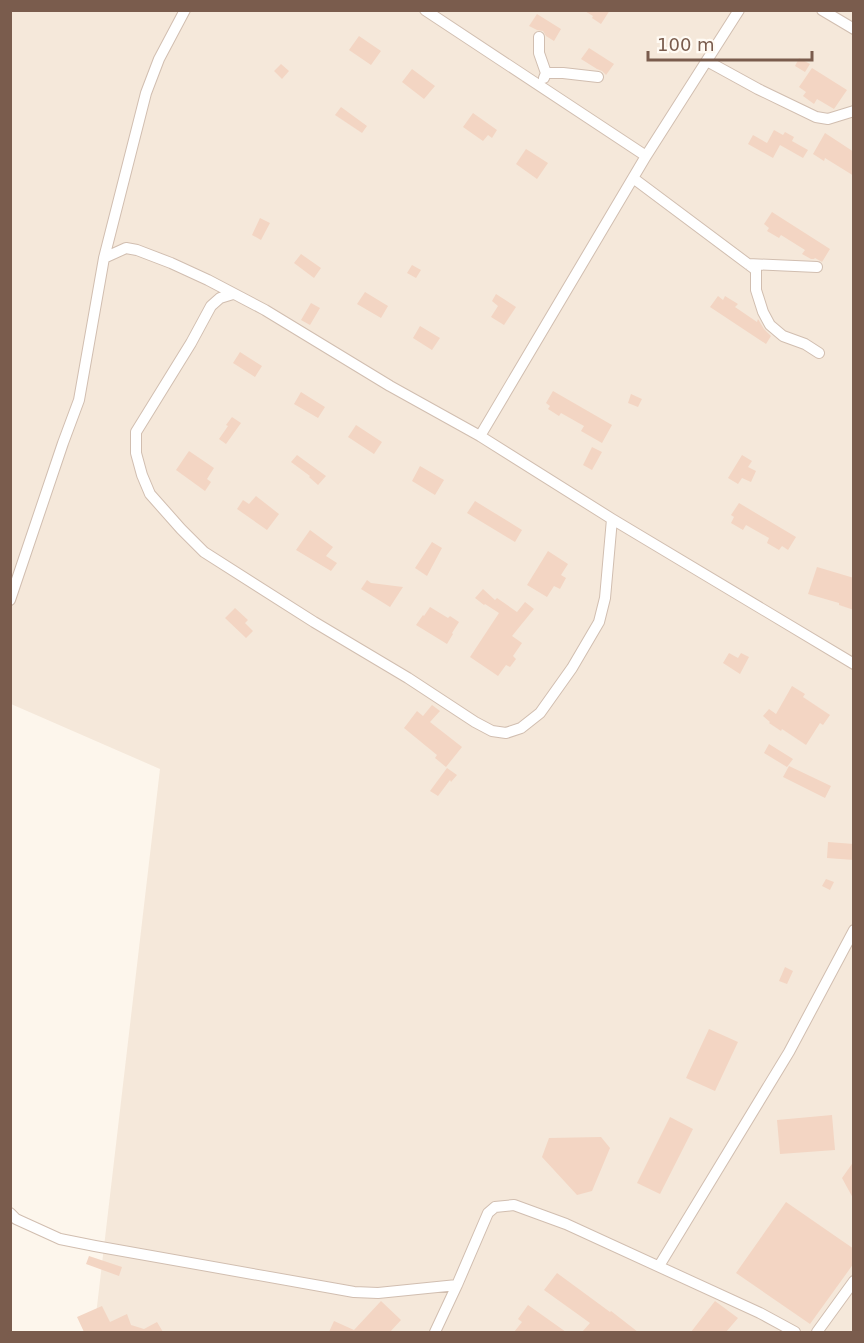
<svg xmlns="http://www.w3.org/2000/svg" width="864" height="1343" font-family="'DejaVu Sans',sans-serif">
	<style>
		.residential { fill: #f5e8da }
		.building { fill: #f3d5c3 }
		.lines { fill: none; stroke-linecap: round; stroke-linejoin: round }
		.minor-casing { stroke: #d1beb0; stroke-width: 12 }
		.minor { stroke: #fff; stroke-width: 10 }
	</style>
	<rect width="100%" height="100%" fill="#fdf6ec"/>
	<!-- residential -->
	<path class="residential" d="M 11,11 L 853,11 L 853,1332 L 94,1332 L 160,769 L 11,704 Z"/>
	<!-- building -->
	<path class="building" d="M 583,10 L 610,10 L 601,24 L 592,18 L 593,16 Z
		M 537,14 L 561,29 L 554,41 L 546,36 L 543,31 L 537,30 L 529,26 Z
		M 359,36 L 381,51 L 371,65 L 349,50 Z
		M 589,48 L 614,64 L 606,75 L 602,71 L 597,69 L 581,59 Z
		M 799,58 L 810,64 L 805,72 L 795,66 Z
		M 281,64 L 289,71 L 282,79 L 274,71 Z
		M 812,68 L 847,90 L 834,109 L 817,99 L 814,104 L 803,96 L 806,92 L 799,87 Z
		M 412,69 L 435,86 L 424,99 L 402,82 Z
		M 341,107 L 367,126 L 362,133 L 335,115 Z
		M 473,113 L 497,130 L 492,138 L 488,135 L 483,141 L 463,127 Z
		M 774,130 L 783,135 L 785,132 L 794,137 L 792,141 L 808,150 L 803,158 L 780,145 L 773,158 L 748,144 L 753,135 L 767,143 Z
		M 825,133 L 854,152 L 854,176 L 825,158 L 824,161 L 813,154 Z
		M 526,149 L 548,163 L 537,179 L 516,164 Z
		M 772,212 L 830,249 L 822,262 L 815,258 L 814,259 L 811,259 L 802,254 L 805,250 L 781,235 L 779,238 L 767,231 L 769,228 L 764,224 Z
		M 260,218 L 270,223 L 261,240 L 252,235 Z
		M 301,254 L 321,268 L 314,278 L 294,263 Z
		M 412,265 L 421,270 L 416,278 L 407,273 Z
		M 365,292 L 388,306 L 381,318 L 357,304 Z
		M 496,294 L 516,307 L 504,325 L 491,317 L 498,306 L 492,301 Z
		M 718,296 L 723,300 L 725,296 L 738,304 L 735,307 L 757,322 L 758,319 L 764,329 L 771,336 L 766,344 L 710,307 Z
		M 311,303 L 320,308 L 310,325 L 301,320 Z
		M 420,326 L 440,338 L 432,350 L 413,338 Z
		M 240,352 L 262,366 L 255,377 L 233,363 Z
		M 553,391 L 612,425 L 602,443 L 581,431 L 584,426 L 561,413 L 559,416 L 548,409 L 550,406 L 546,403 Z
		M 301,392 L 325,407 L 318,418 L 294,404 Z
		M 631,394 L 642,399 L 638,407 L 628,403 Z
		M 232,417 L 241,423 L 226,444 L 219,439 L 228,426 L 226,425 Z
		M 356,425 L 382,442 L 374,454 L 348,437 Z
		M 592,447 L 602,452 L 592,470 L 583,465 Z
		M 189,451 L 214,468 L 207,479 L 211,482 L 205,491 L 176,470 Z
		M 297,455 L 326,476 L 318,485 L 309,477 L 310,476 L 291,462 Z
		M 742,455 L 752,461 L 748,467 L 756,471 L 751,482 L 742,478 L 738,484 L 728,478 Z
		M 420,466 L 444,480 L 435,495 L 412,481 Z
		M 256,496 L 279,514 L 267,530 L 237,509 L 243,500 L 249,504 Z
		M 475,501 L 522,530 L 515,542 L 467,513 Z
		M 739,503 L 796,537 L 788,550 L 782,546 L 779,550 L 767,543 L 769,538 L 746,525 L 743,530 L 731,523 L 734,517 L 731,515 Z
		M 310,530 L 333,547 L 326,556 L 337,563 L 331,571 L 296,550 Z
		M 432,542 L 442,548 L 427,576 L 415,568 Z
		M 548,551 L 568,564 L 561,575 L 566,578 L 560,589 L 554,586 L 547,597 L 527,585 Z
		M 817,567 L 854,578 L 854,610 L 839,605 L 839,603 L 808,594 Z
		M 367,580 L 371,583 L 403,587 L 390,607 L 361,589 Z
		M 483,589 L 495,600 L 497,598 L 517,612 L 525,602 L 534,609 L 512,636 L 522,643 L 513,656 L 516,659 L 510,667 L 506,665 L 498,676 L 470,657 L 499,613 L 485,604 L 484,605 L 475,598 Z
		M 430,607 L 448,618 L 450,616 L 459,622 L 452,633 L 453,634 L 447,644 L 416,625 L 423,615 L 424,616 Z
		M 235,608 L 248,620 L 245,623 L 253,631 L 246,638 L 225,618 Z
		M 729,653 L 738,658 L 741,653 L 749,657 L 740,674 L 723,663 Z
		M 792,686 L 805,694 L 803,697 L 830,715 L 823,725 L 820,723 L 806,745 L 782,729 L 781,731 L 769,723 L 770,722 L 763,716 L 769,709 L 776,714 Z
		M 432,705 L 440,711 L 430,722 L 462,747 L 446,767 L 435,758 L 437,755 L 404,728 L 417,711 L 423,716 Z
		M 769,744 L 793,759 L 787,767 L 764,753 Z
		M 789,766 L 831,786 L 825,798 L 783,777 Z
		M 447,768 L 457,775 L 451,782 L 450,780 L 438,796 L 430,791 Z
		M 828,842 L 854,844 L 854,860 L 827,858 Z
		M 826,879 L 834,882 L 830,890 L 822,886 Z
		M 785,967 L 793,971 L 787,984 L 779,981 Z
		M 709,1029 L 738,1042 L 715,1091 L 686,1078 Z
		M 832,1115 L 835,1150 L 780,1154 L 777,1120 Z
		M 670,1117 L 693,1129 L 660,1194 L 637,1183 Z
		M 601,1137 L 610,1148 L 592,1191 L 577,1195 L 542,1157 L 549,1138 Z
		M 854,1161 L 854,1200 L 842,1178 Z
		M 786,1202 L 854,1249 L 854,1263 L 810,1324 L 736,1273 Z
		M 89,1256 L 122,1267 L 119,1276 L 86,1264 Z
		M 557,1273 L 610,1312 L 611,1311 L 638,1332 L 582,1332 L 590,1323 L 544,1290 Z
		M 381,1301 L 401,1320 L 390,1332 L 329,1332 L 334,1321 L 354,1330 Z
		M 715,1301 L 738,1318 L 726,1332 L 691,1332 Z
		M 528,1305 L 566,1332 L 514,1332 L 522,1322 L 518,1319 Z
		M 102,1306 L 110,1322 L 127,1314 L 131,1325 L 144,1329 L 157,1322 L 163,1332 L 84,1332 L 77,1317 Z"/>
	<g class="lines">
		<defs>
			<path id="minor" d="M 425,10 L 646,156
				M 822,10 L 854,29
				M 539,37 L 539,53 L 546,73 L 544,78
				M 707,61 L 758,89 L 816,117 L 828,119 L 854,111
				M 546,73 L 563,73 L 598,77
				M 633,178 L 756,270 L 756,290 L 763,312 L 770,325 L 783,336 L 805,344 L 819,353
				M 104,258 L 126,248 L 137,250 L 171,263 L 208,280 L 265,310 L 390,386 L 480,436 L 612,519 L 854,664
				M 748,264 L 817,267
				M 233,294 L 220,298 L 211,306 L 191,343 L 136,432 L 136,453 L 142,475 L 150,494 L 181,529 L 204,552 L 314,622 L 408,678 L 475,722 L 492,731 L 506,733 L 521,728 L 540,713 L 572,668 L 599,622 L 605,598 L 612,519
				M 480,436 L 646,156 L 739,10
				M 10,600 L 63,443 L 79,400 L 104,258 L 146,93 L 159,59 L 185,10
				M 10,1213 L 16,1219 L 60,1239 L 95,1246 L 354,1292 L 378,1293 L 457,1285
				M 659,1266 L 789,1052 L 854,930
				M 435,1332 L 457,1285 L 488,1213 L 495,1207 L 514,1205 L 566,1224 L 760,1313 L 795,1332
				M 817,1332 L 854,1281"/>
		</defs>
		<!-- minor casing -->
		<use href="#minor" class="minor-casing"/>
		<!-- minor -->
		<use href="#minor" class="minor"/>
	</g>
	<!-- border -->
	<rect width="864" height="1343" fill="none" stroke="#7a5c4d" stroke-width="24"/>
	<!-- scale -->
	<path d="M648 51v9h164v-9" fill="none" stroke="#7a5c4d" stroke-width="3"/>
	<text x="657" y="51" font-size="18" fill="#7a5c4d" stroke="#fffaf3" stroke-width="4.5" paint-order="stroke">100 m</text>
</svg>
